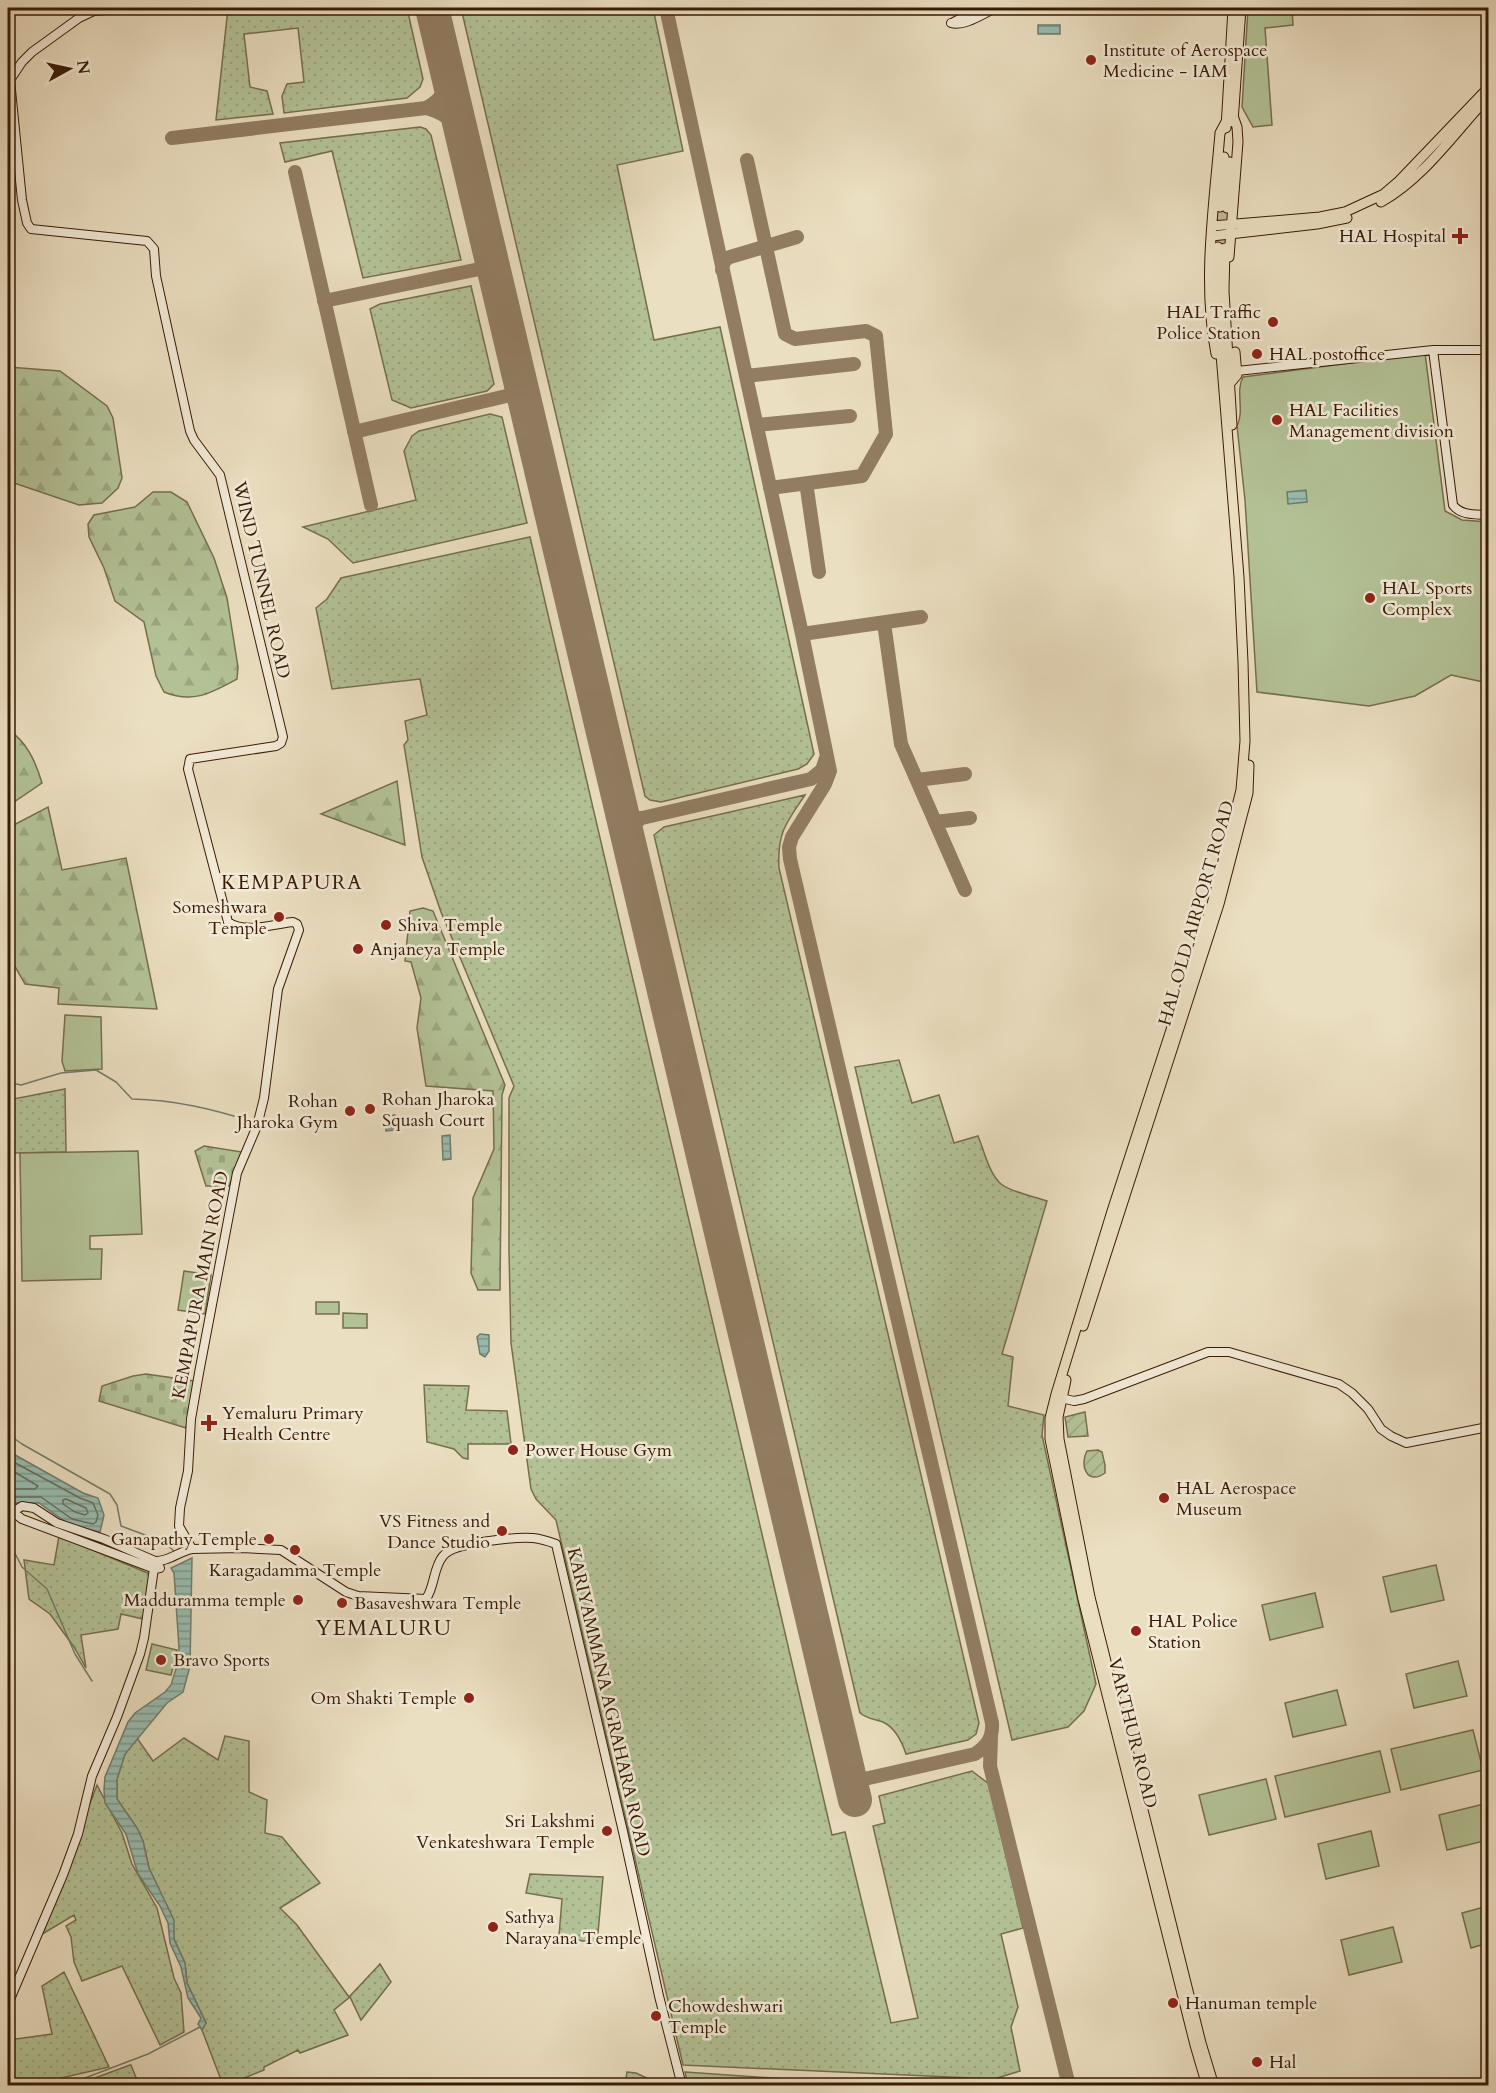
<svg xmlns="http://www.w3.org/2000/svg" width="1496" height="2093" font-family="Cardo,serif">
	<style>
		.grass { fill: url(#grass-dots); stroke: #766e4d; stroke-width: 1.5 }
		.forest { fill: url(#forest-firs); stroke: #766e4d; stroke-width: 1.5 }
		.cemetery { fill: url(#cemetery-stones); stroke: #766e4d; stroke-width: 1.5 }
		.park { fill: #b3c296; stroke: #766e4d; stroke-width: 1.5 }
		.garden { fill: url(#garden-furrows); stroke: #766e4d; stroke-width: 1.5 }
		.water { fill: url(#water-rules); stroke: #727c6c; stroke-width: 1.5 }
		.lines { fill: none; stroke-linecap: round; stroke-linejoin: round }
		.shore { stroke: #686c5a; stroke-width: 1.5 }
		.stream { stroke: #727c6c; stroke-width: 1.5 }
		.taxiway { stroke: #927d62; stroke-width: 14 }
		.runway { stroke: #927d62; stroke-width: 34 }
		.primary-tunnel { stroke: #c7b89b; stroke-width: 9; stroke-dasharray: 9 4.5; stroke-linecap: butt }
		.secondary-casing { stroke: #391b04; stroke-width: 10 }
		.primary-casing { stroke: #391b04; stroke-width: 11 }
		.secondary { stroke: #f2ead7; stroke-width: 8 }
		.primary { stroke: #ebdfc1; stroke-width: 9 }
		.poi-dot { fill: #8f2418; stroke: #f2ead7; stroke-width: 2 }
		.labels { text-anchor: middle; stroke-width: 5; stroke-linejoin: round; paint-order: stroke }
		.poi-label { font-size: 18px; fill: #391b04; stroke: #f2ead7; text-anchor: start }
		.street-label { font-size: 18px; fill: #391b04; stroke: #f2ead7 }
		.neighbourhood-label { font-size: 20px; letter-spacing: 1.5px; fill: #391b04; stroke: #f2ead7 }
		.quarter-label { font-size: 21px; letter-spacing: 1.5px; fill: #391b04; stroke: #f2ead7 }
	</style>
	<defs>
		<pattern id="grass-dots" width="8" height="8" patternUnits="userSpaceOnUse" patternTransform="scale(1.5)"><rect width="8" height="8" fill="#b3c296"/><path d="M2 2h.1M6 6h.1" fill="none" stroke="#9ba680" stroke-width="1.8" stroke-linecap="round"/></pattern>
		<pattern id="forest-firs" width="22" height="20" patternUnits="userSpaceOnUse" patternTransform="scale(1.5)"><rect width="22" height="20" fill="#b3c296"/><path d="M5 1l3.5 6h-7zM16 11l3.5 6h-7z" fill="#9ba680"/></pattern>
		<pattern id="cemetery-stones" width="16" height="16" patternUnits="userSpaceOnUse" patternTransform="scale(1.5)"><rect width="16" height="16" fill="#b3c296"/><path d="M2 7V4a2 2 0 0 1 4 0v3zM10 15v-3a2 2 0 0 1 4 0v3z" fill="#9ba680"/></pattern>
		<pattern id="garden-furrows" width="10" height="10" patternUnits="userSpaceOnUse" patternTransform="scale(1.5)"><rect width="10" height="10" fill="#b3c296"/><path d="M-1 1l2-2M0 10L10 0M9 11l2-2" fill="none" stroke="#9ba680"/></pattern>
		<pattern id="water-rules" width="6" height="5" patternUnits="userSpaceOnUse" patternTransform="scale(1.5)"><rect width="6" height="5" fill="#98bdb1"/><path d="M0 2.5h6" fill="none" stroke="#7d998e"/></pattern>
	</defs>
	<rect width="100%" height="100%" fill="#ebdfc1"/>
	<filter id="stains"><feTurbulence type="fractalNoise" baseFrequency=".00333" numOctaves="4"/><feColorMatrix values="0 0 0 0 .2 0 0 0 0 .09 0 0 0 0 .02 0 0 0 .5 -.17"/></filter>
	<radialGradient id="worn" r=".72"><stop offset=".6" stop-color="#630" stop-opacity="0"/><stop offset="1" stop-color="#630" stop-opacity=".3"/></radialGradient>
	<!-- grass -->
	<path class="grass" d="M 228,8 L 407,8 L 423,79 L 420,87 L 407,98 L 284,113 L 282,96 L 287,84 L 304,82 L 298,28 L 244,34 L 250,87 L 267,91 L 273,114 L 216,120 Z
		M 461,8 L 653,8 L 683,151 L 617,165 L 654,340 L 720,327 L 814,754 L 807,764 L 798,769 L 661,802 L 650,800 L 645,796 Z
		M 420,127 L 426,129 L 431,135 L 461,260 L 363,278 L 332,151 L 285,162 L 280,143 Z
		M 471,286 L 494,384 L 487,391 L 411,408 L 392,400 L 370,309 L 380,304 Z
		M 490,414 L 502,417 L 527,523 L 353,563 L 328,539 L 303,527 L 416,500 L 404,451 L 412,436 L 419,431 Z
		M 530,537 L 832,1835 L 845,1832 L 891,2023 L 918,2018 L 873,1826 L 885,1823 L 879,1796 L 972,1771 L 989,1784 L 1023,1928 L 1001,1934 L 1018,2007 L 1011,2027 L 1020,2071 L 994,2079 L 683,2065 L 556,1520 L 536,1499 L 531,1489 L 511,1343 L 509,1251 L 509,1098 L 514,1086 L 441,912 L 422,857 L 404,745 L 408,740 L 405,721 L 427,715 L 420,679 L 332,689 L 316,608 L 327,599 L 341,578 Z
		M 805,795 C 786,823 777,833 779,868 L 979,1723 L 976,1734 L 968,1740 L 906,1754 C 902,1742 896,1728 883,1722 C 875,1719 867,1719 860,1713 L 654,835 L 664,827 Z
		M 899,1060 L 912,1103 L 939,1095 L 954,1143 L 978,1136 C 984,1150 989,1174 1001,1184 C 1013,1193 1033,1196 1047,1201 L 1002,1354 L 1013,1357 L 1008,1406 L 1044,1415 L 1042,1435 L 1096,1684 L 1084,1711 L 1068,1727 L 1012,1740 L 855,1067 Z
		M 65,1089 L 66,1152 L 8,1153 L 8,1100 Z
		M 424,1385 L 469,1386 L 466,1410 L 507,1411 L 511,1444 L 468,1444 L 468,1459 L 463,1458 L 454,1449 L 427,1442 Z
		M 59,1536 L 150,1574 L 143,1619 L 121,1614 L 118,1629 L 81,1635 L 86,1668 L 74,1647 L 50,1614 L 29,1599 L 24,1560 L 54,1565 Z
		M 225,1736 L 249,1741 L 249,1792 L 267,1800 L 265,1833 L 282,1837 L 320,1883 L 280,1908 L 297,1925 L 349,1997 L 380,1964 L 391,1982 L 361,2020 L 350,1997 L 334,2010 L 348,2035 L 300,2053 L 298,2050 L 264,2067 L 264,2070 L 227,2085 L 223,2085 L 202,2030 L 206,2023 L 187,1983 L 185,1963 L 174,1939 L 173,1920 L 149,1868 L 143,1841 L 137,1828 L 117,1799 L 117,1779 L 125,1754 L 137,1738 L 153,1761 L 184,1738 L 218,1760 Z
		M 97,1785 L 122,1833 L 132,1864 L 157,1908 L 174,1978 L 181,1993 L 184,2032 L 160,2045 L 122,1966 L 82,1981 L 74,1962 L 71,1937 L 66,1926 L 76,1920 L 74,1915 L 39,1936 Z
		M 530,1874 L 603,1877 L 597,1944 L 559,1936 L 562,1899 L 526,1893 Z
		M 64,1972 L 109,2067 L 31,2085 L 8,2085 L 8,2037 L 16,2039 L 52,2034 L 42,1986 Z
		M 131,2065 L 139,2085 L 76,2085 L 130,2065 Z
		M 627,2072 L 636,2073 L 662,2085 L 625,2085 Z
		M 801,2080 L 907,2085 L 802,2086 Z"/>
	<!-- forest -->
	<path class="forest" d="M 8,367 L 60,371 L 107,406 L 113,418 L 122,478 L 118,488 L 102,503 L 79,505 L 8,481 Z
		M 153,492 L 171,492 L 187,502 L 214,558 L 227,598 L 238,667 L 237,679 C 211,693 193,704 164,692 L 156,676 L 144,622 L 115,601 L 104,568 L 89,537 L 88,524 L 94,515 L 135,507 Z
		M 8,730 C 27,741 36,763 42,783 L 8,806 Z
		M 397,781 L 405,845 L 321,814 Z
		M 48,807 L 62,870 L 126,858 L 157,1009 L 58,1004 L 59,988 L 25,984 L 8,954 L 8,828 Z
		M 423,908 L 433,911 L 505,1085 L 502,1095 L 500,1290 L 478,1290 L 471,1273 L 473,1198 L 494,1149 L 493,1091 L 426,1086 L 417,1028 L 421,998 L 411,962 L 405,961 L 410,911 Z"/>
	<!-- cemetery -->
	<path class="cemetery" d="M 204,1146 L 242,1152 L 229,1186 L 206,1186 L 195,1151 Z
		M 146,1374 L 194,1381 L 186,1428 L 99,1401 L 102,1386 L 133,1376 Z"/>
	<!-- park -->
	<path class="park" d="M 1248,8 L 1292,8 L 1293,25 L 1265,28 L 1272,125 L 1253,127 L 1242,107 Z
		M 1425,353 L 1445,511 L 1462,520 L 1488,522 L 1488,683 L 1451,675 L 1415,696 L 1369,706 L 1257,692 L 1245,500 L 1237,426 C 1245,410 1235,392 1243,377 Z
		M 65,1015 L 101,1017 L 102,1069 L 65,1071 L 62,1061 Z
		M 138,1151 L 142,1234 L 90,1236 L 90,1249 L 102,1249 L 101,1279 L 22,1281 L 20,1153 Z
		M 184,1271 L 211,1275 L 205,1314 L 178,1310 Z
		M 316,1302 L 339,1302 L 339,1314 L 316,1314 Z
		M 343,1313 L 367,1314 L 367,1328 L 343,1328 Z
		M 1436,1565 L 1444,1600 L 1391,1612 L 1383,1577 Z
		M 1315,1593 L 1323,1627 L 1270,1640 L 1262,1605 Z
		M 152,1644 L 177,1650 L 171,1675 L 146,1670 Z
		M 1458,1661 L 1467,1696 L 1414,1708 L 1406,1674 Z
		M 1337,1690 L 1346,1725 L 1293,1737 L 1285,1703 Z
		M 1473,1730 L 1483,1770 L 1401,1790 L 1391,1749 Z
		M 1380,1751 L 1390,1792 L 1285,1817 L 1275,1776 Z
		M 1266,1779 L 1276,1819 L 1209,1835 L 1199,1795 Z
		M 1488,1803 L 1488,1840 L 1447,1850 L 1439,1815 Z
		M 1371,1831 L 1379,1866 L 1326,1879 L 1318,1844 Z
		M 1488,1906 L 1488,1943 L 1471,1948 L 1462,1913 Z
		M 1393,1927 L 1402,1962 L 1349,1975 L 1341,1940 Z
		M 685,2072 L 801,2080 L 802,2085 L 688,2085 Z"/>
	<!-- garden -->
	<path class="garden" d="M 1085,1412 L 1088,1436 L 1068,1437 L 1065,1417 Z
		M 1098,1450 L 1102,1452 L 1105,1465 L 1105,1473 C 1087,1486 1079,1465 1087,1451 Z"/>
	<!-- water -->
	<path class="water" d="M 1038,25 L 1060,25 L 1060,34 L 1038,34 Z
		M 1306,490 L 1307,502 L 1288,504 L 1287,492 Z
		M 395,1115 L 396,1130 L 386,1131 L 384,1116 Z
		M 450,1135 L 451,1159 L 443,1160 L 442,1136 Z
		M 480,1334 L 489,1335 L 489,1351 L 485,1357 L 480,1354 L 477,1337 Z
		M 8,1451 L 83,1493 L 98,1498 L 104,1515 L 100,1532 L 70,1525 L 39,1503 L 8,1503 Z
		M 192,1558 L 190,1666 L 183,1692 L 167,1703 L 125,1754 L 117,1779 L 117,1799 L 137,1828 L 143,1841 L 149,1868 L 174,1920 L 174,1939 L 185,1963 L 187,1983 L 206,2023 L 202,2030 L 198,2024 L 201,2018 L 188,1998 L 181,1967 L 170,1943 L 168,1923 L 160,1906 L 138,1874 L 126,1834 L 105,1803 L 104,1790 L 105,1777 L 128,1722 L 135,1713 L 165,1692 L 171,1685 L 179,1659 L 179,1648 L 174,1573 L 171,1568 Z"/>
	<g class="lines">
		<!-- shore -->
		<path class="shore" d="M 8,1459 L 80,1498 L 93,1503 L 98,1515 L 96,1522 L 93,1524 L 72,1519 L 41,1497 L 8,1497
			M 8,1468 L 38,1486 L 35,1489 L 8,1489
			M 63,1500 L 66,1499 L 86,1508 L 88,1513 L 85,1515 L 75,1512 L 63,1504 Z"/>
		<!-- stream -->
		<path class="stream" d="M 8,1082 L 21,1085 L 61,1073 L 96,1070 L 116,1082 L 132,1099 C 176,1100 212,1109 254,1122
			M 263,1125 L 267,1127
			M 8,1434 L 22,1444 L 110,1494 L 117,1505 L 121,1526 L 164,1542 L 174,1551
			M 8,1540 L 22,1567 L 47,1589 L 75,1654 L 92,1681
			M 64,2086 L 148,2054 L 200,2027"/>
		<!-- taxiway -->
		<path class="taxiway" d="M 666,8 L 802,634 L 830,771 L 825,784 L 792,837 L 789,847 L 790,859 L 992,1723 C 993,1738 987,1746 975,1754 L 851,1782
			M 426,108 C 442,112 451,119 461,132
			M 172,138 L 426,108 C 439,101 444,94 449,80
			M 747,160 L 785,334 L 795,339 L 866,331 L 876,336 L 886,434 L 862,476 L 770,488
			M 295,172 L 371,505
			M 722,270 L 724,261 L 730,257 L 797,237
			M 324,301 L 494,266
			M 746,376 L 854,364
			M 757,425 L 850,416
			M 354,432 L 523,392
			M 809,483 L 807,489 L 819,572
			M 884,623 L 901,744 L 965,890
			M 802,634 L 921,617
			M 917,780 L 965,774
			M 621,810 L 632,818 L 642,818
			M 935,822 L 970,818
			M 627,834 L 633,824 L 642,818 L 811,779 L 822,770 L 826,758
			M 991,1737 L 990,1766 L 1069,2086"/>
		<!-- runway -->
		<path class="runway" d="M 432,8 L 855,1800"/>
		<!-- primary-tunnel -->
		<path class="primary-tunnel" d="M 1218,247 L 1220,207
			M 1225,248 L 1227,208"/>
		<defs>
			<path id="secondary" d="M 130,8 L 94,11 L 79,18 L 32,52 L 22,62 L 10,80 L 22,200 L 27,223 L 31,229 L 147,241 L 154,249 L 156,276 L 190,431 L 194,440 L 220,475 L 283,737 L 281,743 L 276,746 L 190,759 L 188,769 L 228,922 C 245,934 274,924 293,922 L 297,924 L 299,930 L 278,989 L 264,1098 L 257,1126 L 237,1173 L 199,1373 L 191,1419 L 188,1471 L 180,1508 L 179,1526 L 192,1549
				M 951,23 C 965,27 984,13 996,8
				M 952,23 L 980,8
				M 1433,350 L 1453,505 C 1461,516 1476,514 1488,515
				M 1237,371 L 1433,350 L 1488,350
				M 1057,1397 L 1074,1401 L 1084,1399 L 1208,1352 L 1229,1352 L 1339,1384 L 1352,1393 L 1368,1409 L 1381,1429 L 1391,1436 L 1406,1443 L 1488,1427
				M 8,1510 L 13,1512 L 22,1519 L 155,1569 L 160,1568
				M 13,1512 L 22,1506 L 34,1508 L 57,1523 L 104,1539 L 155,1561 C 168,1562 180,1551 192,1549 L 241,1548 L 281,1550 L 346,1592 L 358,1596 L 426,1599 C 435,1586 433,1568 443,1556 C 454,1542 516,1537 533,1538 C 542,1539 548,1541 556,1544 L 624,1836 L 659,1996 L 682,2086
				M 8,2004 L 63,1875 L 78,1834 L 92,1776 L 117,1717 L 140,1654 L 144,1638 L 155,1561"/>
			<path id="primary" d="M 1233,122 L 1241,8
				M 1226,128 L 1233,8
				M 1381,202 C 1424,178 1455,132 1488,97
				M 1220,207 L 1224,157
				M 1227,208 L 1230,162
				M 1212,226 L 1320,217 L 1345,212 L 1384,194 L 1398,182 L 1488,88
				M 1212,236 L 1317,224 L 1347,218
				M 1225,248 L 1224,291 L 1232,425
				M 1229,257 L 1238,142 L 1237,127 L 1233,116
				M 1216,354 C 1202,282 1214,206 1220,133 L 1226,122
				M 1231,382 L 1237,375 L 1235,352
				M 1083,1326 L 1219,904 L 1248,793 L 1249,765
				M 1066,1380 L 1058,1417 L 1059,1439 L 1090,1597 L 1201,2043 L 1214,2086
				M 1207,2086 L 1195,2045 L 1083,1599 L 1050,1439 L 1050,1418 L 1056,1394 L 1112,1211 L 1212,904 L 1241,790 L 1245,741 L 1243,662 L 1239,577 L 1218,317 L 1218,247"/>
		</defs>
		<!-- secondary casing -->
		<use href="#secondary" class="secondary-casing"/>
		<!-- primary casing -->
		<use href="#primary" class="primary-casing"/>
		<!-- secondary -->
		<use href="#secondary" class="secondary"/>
		<!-- primary -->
		<use href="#primary" class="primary"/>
	</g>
	<!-- markers -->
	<g class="poi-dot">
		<circle cx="1091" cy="60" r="6"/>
		<path d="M1457 227h6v6h6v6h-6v6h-6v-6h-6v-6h6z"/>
		<circle cx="1273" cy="322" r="6"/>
		<circle cx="1257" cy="354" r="6"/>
		<circle cx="1277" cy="420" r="6"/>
		<circle cx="1370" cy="598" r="6"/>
		<circle cx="279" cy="917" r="6"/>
		<circle cx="386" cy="925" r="6"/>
		<circle cx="358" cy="949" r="6"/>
		<circle cx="370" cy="1109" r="6"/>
		<circle cx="350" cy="1111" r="6"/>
		<path d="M206 1414h6v6h6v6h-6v6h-6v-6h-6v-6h6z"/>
		<circle cx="513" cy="1450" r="6"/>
		<circle cx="1164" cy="1498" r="6"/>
		<circle cx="502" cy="1531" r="6"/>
		<circle cx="269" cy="1539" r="6"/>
		<circle cx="295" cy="1550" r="6"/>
		<circle cx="298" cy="1600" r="6"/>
		<circle cx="342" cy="1603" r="6"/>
		<circle cx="1136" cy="1631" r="6"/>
		<circle cx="161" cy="1660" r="6"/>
		<circle cx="469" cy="1698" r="6"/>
		<circle cx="607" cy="1831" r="6"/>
		<circle cx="493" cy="1927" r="6"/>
		<circle cx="1173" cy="2003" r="6"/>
		<circle cx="656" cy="2016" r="6"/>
		<circle cx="1257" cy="2062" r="6"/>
	</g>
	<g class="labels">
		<!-- poi labels -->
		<g class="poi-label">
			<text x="1103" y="56">Institute of Aerospace<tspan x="1103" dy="21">Medicine - IAM</tspan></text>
			<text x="1446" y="242" text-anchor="end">HAL Hospital</text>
			<text x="1261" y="318" text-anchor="end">HAL Traffic<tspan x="1261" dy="21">Police Station</tspan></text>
			<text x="1269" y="360">HAL postoffice</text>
			<text x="1289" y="416">HAL Facilities<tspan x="1289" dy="21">Management division</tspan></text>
			<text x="1382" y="594">HAL Sports<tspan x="1382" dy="21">Complex</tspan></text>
			<text x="267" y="913" text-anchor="end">Someshwara<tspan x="267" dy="21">Temple</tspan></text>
			<text x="398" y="931">Shiva Temple</text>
			<text x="370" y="955">Anjaneya Temple</text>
			<text x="382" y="1105">Rohan Jharoka<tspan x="382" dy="21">Squash Court</tspan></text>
			<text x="338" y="1107" text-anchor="end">Rohan<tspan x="338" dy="21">Jharoka Gym</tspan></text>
			<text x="222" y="1419">Yemaluru Primary<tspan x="222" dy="21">Health Centre</tspan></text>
			<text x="525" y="1456">Power House Gym</text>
			<text x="1176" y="1494">HAL Aerospace<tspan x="1176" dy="21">Museum</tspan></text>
			<text x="490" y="1527" text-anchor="end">VS Fitness and<tspan x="490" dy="21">Dance Studio</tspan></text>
			<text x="257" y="1545" text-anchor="end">Ganapathy Temple</text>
			<text x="295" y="1576" text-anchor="middle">Karagadamma Temple</text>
			<text x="286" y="1606" text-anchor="end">Madduramma temple</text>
			<text x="354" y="1609">Basaveshwara Temple</text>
			<text x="1148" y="1627">HAL Police<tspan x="1148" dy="21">Station</tspan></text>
			<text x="173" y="1666">Bravo Sports</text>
			<text x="457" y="1704" text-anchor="end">Om Shakti Temple</text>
			<text x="595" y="1827" text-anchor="end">Sri Lakshmi<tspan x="595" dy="21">Venkateshwara Temple</tspan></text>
			<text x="505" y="1923">Sathya<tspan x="505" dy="21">Narayana Temple</tspan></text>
			<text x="1185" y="2009">Hanuman temple</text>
			<text x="668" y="2012">Chowdeshwari<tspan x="668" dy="21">Temple</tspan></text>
			<text x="1269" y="2068">Hal</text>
		</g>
		<!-- street labels -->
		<g class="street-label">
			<text transform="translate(262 580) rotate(77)" y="6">WIND TUNNEL ROAD</text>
			<text transform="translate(1196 913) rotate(-74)" y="6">HAL OLD AIRPORT ROAD</text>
			<text transform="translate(200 1285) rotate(-79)" y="6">KEMPAPURA MAIN ROAD</text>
			<text transform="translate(609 1702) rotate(77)" y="6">KARIYAMMANA AGRAHARA ROAD</text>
			<text transform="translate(1133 1733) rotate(76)" y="6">VARTHUR ROAD</text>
		</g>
		<!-- neighbourhood labels -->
		<g class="neighbourhood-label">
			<text x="292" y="889">KEMPAPURA</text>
		</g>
		<!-- quarter labels -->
		<g class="quarter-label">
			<text x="384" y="1635">YEMALURU</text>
		</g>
	</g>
	<!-- margin -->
	<rect width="1496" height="2093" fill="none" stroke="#ebdfc1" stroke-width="30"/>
	<rect x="9" y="9" width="1478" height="2075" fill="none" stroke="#391b04" stroke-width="3"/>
	<rect x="15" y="15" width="1466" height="2063" fill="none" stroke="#391b04" stroke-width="1.5"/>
	<!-- north arrow -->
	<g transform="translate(69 69) rotate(82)" stroke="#f2ead7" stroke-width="4.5" paint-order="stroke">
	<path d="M0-4.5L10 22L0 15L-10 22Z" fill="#391b04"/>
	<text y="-9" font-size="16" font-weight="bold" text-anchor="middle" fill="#391b04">N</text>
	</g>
	<rect width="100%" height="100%" filter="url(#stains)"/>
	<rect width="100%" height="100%" fill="url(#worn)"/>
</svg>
